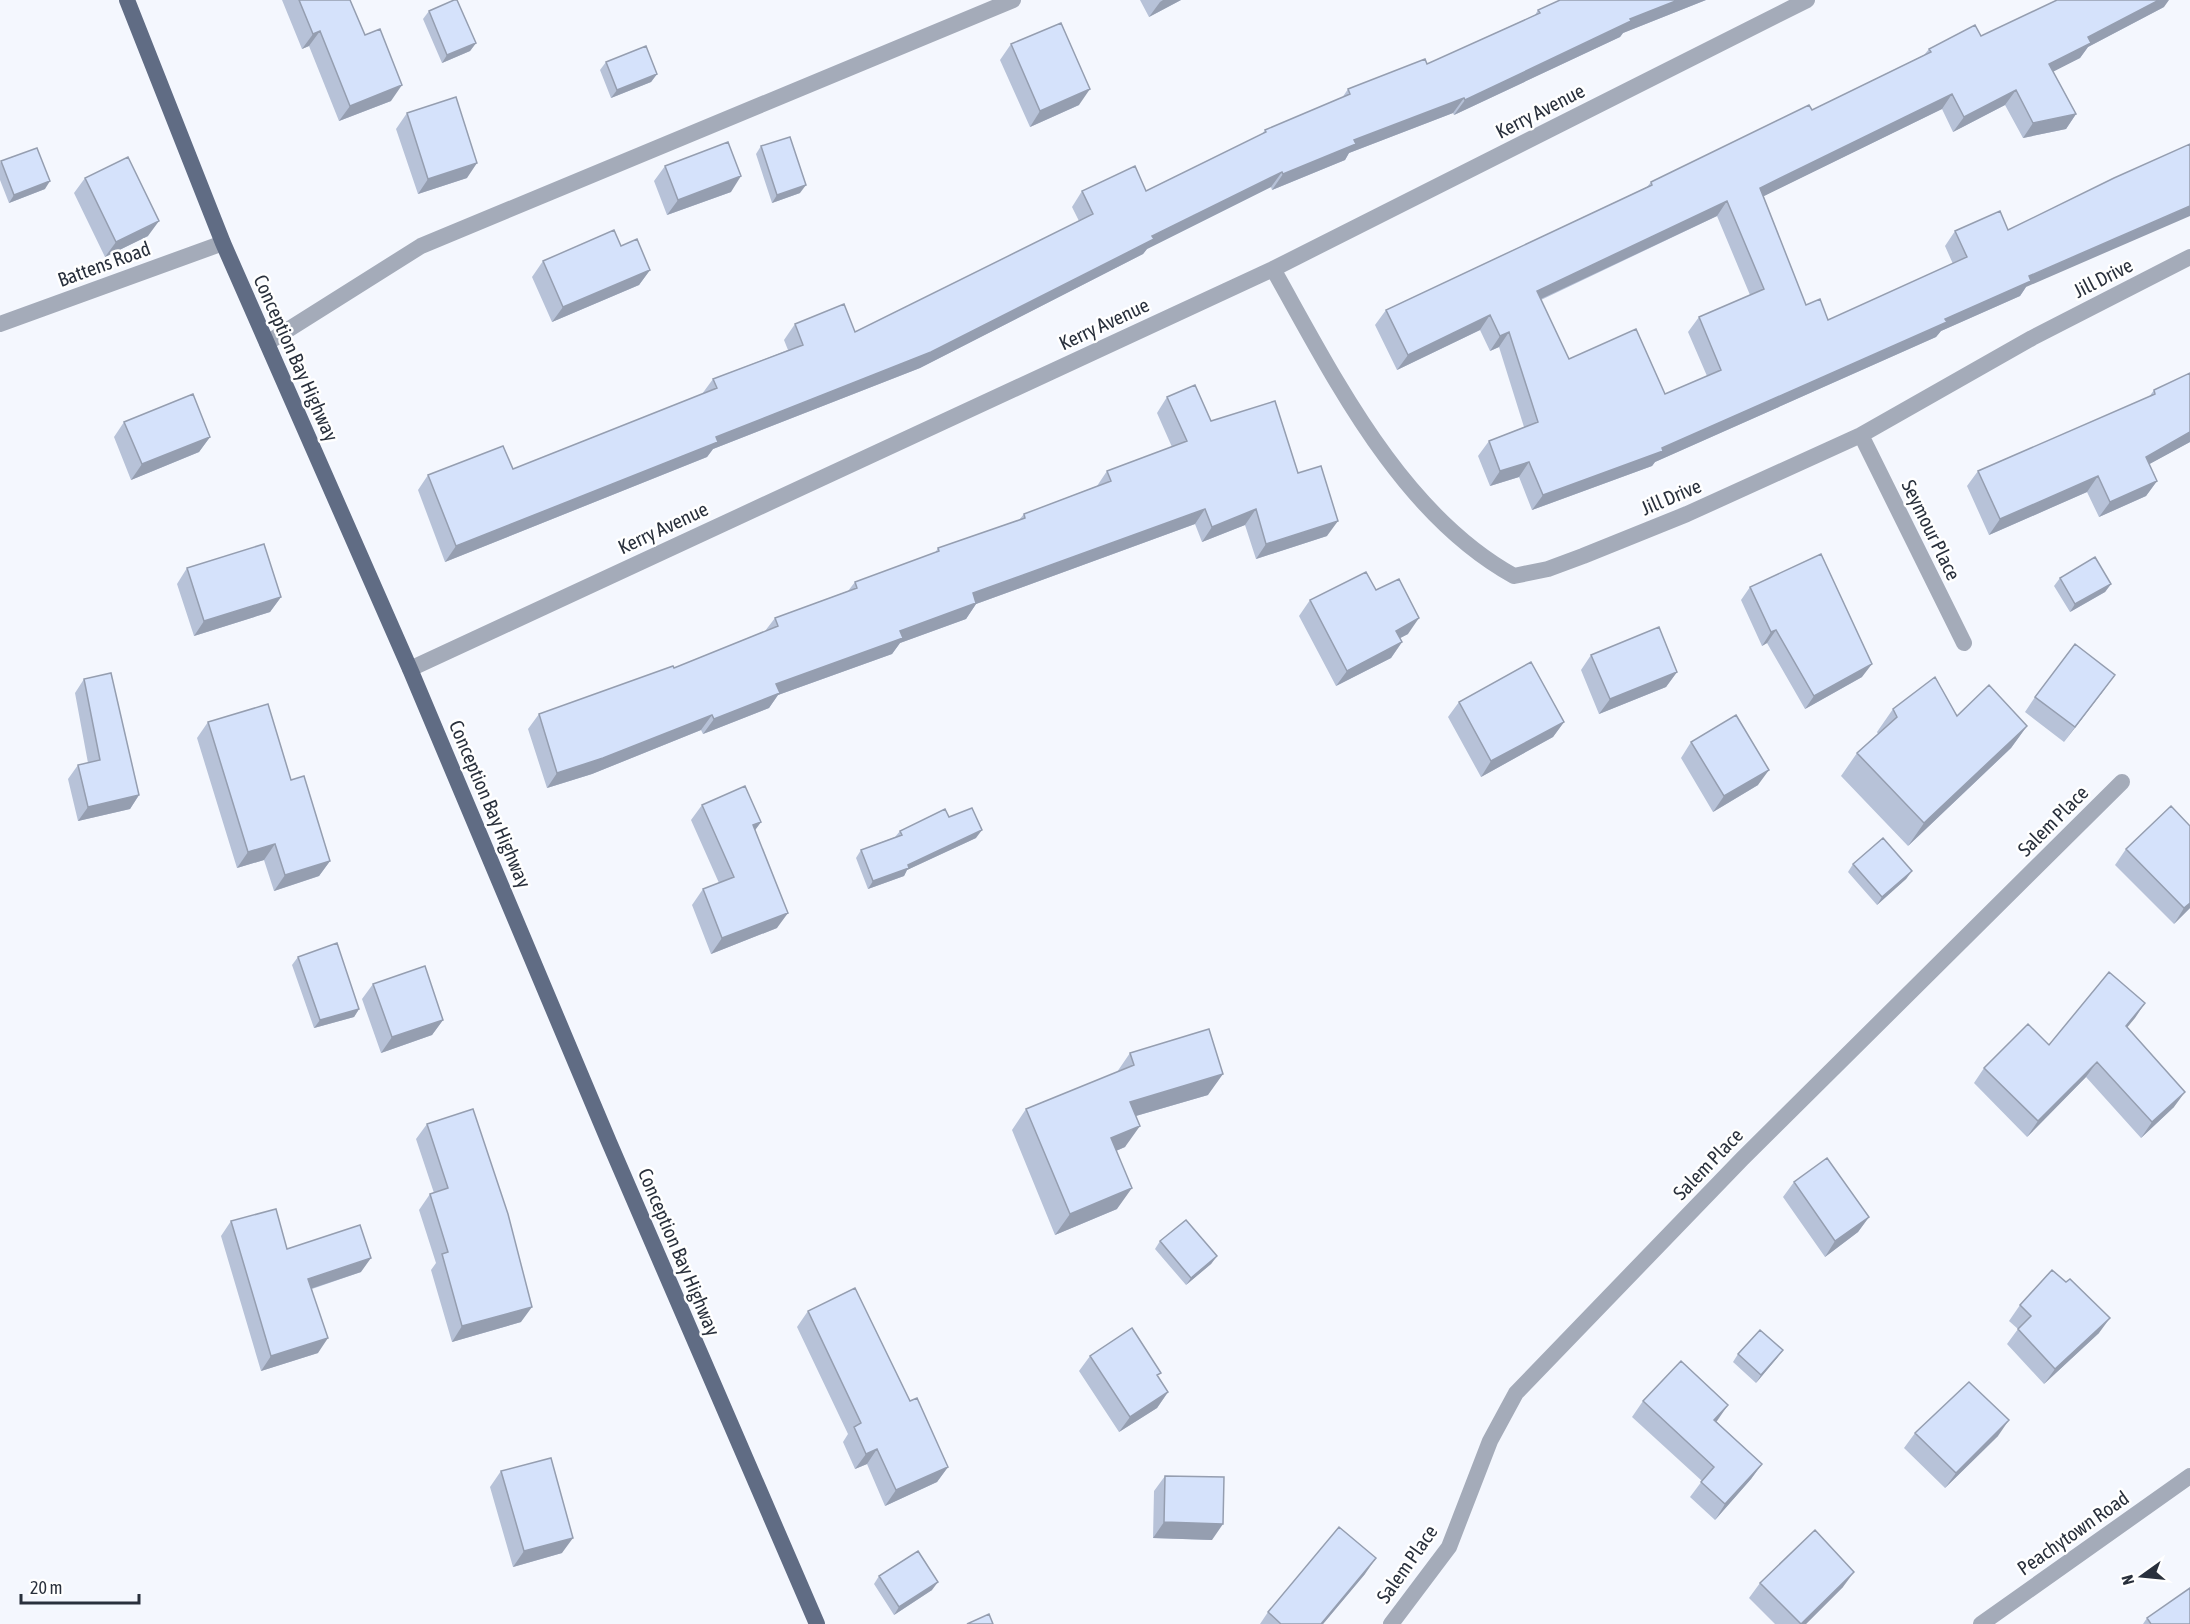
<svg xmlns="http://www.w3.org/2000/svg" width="2190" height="1624" font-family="'Asap Condensed',sans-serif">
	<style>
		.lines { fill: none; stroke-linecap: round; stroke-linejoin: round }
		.minor { stroke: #a4abb9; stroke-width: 16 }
		.primary { stroke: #606c84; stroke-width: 16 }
		.wall { fill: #b7c2d8; fill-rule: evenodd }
		.shaded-wall { fill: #959eb0 }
		.building { fill: #d5e2fb; stroke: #959eb0; stroke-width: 1.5; fill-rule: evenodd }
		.labels { text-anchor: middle; stroke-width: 5; stroke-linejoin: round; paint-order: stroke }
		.street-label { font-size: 20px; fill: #29303c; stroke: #fff }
	</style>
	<rect width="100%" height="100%" fill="#f4f7fe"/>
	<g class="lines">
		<!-- minor -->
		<path class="minor" d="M 1273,269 C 1334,377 1400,513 1514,576 L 1548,569 L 1583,556 L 1687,514 L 1861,435 L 2032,338 L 2190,257
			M 0,324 L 223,243
			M 267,343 L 421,246 L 1013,0
			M 1861,435 L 1964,643
			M 410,669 L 1273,269 L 1807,0
			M 1391,1624 L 1449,1547 L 1490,1441 L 1516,1393 L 1742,1159 L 2122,782
			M 1981,1624 L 2190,1476"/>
		<!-- primary -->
		<path class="primary" d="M 127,0 L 223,243 L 410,669 L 609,1142 L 817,1624"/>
	</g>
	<!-- wall -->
	<path class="wall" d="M 282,0 L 350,0 L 391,101 L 339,121 L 309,46 L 302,49 Z
		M 1140,0 L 1181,0 L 1149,17 Z
		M 1560,0 L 1706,0 L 1623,33 L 1620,37 L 1454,115 L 1453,113 L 1349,153 L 1345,160 L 1272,190 L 1271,187 L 1147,249 L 1143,254 L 920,368 L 713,449 L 707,457 L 445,562 L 418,490 L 428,475 L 513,469 L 702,394 L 713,379 L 788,350 L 784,340 L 795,324 L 855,332 L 1079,221 L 1072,207 L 1082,191 L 1146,191 L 1262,134 L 1265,130 L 1342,98 L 1348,89 L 1427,64 L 1535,15 L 1538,10 Z
		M 2164,7 L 2088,47 L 2080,58 L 2053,71 L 2076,114 L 2066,129 L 2023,138 L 2005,105 L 1953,132 L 1942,109 L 1763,196 L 1806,305 L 1828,320 L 1953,264 L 1945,246 L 1955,231 L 2026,287 L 2020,296 L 1941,331 L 1936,337 L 1655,462 L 1652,466 L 1532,510 L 1519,477 L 1490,486 L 1478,456 L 1489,441 L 1524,427 L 1499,347 L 1490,351 L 1480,330 L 1397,370 L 1375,325 L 1386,310 L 1647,187 L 1651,182 L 1812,110 L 1924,55 L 1929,49 L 1981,36 ZM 1717,216 L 1750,295 L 1699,317 L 1688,332 L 1707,376 L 1665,394 L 1569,359 L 1541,300 Z
		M 429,11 L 476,43 L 470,51 L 442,63 L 423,19 Z
		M 1011,44 L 1079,105 L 1030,127 L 1000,60 Z
		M 606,62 L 657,74 L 651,82 L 611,98 L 600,70 Z
		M 407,113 L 467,178 L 418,194 L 396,129 Z
		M 761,146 L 800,193 L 772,203 L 756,154 Z
		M 1,161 L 45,189 L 9,203 L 0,180 L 0,163 Z
		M 665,166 L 731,192 L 667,215 L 654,181 Z
		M 85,178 L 148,236 L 105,257 L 74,193 Z
		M 621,246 L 650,270 L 639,285 L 552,322 L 532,277 L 543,261 Z
		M 2154,390 L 2190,442 L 2149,464 L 2157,481 L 2146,496 L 2099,517 L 2087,492 L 1989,535 L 1967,486 L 1978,471 L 2149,397 Z
		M 1167,397 L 1211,421 L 1298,473 L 1327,536 L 1256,559 L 1245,525 L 1202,542 L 1195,524 L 976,604 L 966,619 L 900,643 L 892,654 L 778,695 L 769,708 L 703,734 L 701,730 L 592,774 L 547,788 L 528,729 L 539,714 L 674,668 L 765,631 L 775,618 L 848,591 L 855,582 L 935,553 L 938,548 L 1019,520 L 1024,514 L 1097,486 L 1107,471 L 1172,447 L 1157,413 Z
		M 124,422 L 210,437 L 199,452 L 131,480 L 114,437 Z
		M 187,568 L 281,597 L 270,612 L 194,636 L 177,584 Z
		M 2060,578 L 2111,584 L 2105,592 L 2070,612 L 2054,586 Z
		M 1750,587 L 1862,677 L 1805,709 L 1767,643 L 1762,646 L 1741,600 Z
		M 1376,590 L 1408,634 L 1400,638 L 1402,642 L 1391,658 L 1336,686 L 1299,616 L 1310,600 Z
		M 1591,655 L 1677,672 L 1666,687 L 1599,714 L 1581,670 Z
		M 84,679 L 139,795 L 130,809 L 78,821 L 68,779 L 78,765 L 88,763 L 75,693 Z
		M 2104,690 L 2064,742 L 2025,712 L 2035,697 Z
		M 1459,702 L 1564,722 L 1553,737 L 1481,777 L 1448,717 Z
		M 1893,709 L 2027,726 L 2011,748 L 1908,846 L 1841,776 L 1857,753 L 1878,734 L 1877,732 Z
		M 208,722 L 291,780 L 330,861 L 319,876 L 274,891 L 264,860 L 237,868 L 197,738 Z
		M 1691,742 L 1758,785 L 1713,812 L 1681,758 Z
		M 702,805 L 761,822 L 755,830 L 777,928 L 711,954 L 692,905 L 703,889 L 719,883 L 691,820 Z
		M 949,817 L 976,838 L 907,870 L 904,876 L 868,889 L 856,858 L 861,850 L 895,837 L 900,831 Z
		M 2190,826 L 2190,908 L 2174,924 L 2115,865 L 2126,849 Z
		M 1853,864 L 1912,871 L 1906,879 L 1877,905 L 1848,872 Z
		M 298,957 L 359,1009 L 354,1017 L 314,1028 L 292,965 Z
		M 373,984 L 443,1020 L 432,1035 L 381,1053 L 362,999 Z
		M 2145,1003 L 2127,1027 L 2174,1107 L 2141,1138 L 2086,1077 L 2027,1137 L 1974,1083 L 1984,1068 L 2049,1045 Z
		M 1130,1053 L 1208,1095 L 1136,1116 L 1125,1147 L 1116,1151 L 1117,1209 L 1055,1235 L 1012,1130 L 1026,1109 L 1117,1072 Z
		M 427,1124 L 521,1322 L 452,1342 L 431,1270 L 436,1263 L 419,1210 L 430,1194 L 434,1193 L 416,1139 Z
		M 1794,1182 L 1869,1217 L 1858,1232 L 1825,1257 L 1783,1197 Z
		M 231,1221 L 287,1249 L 361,1272 L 312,1289 L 318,1353 L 261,1371 L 221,1236 Z
		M 1160,1241 L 1217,1256 L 1211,1264 L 1186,1285 L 1155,1249 Z
		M 2020,1305 L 2099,1333 L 2044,1384 L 2007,1344 L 2018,1329 L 2009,1321 Z
		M 808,1311 L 910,1401 L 948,1467 L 937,1482 L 885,1506 L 867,1464 L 855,1469 L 843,1442 L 848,1434 L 797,1327 Z
		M 1783,1350 L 1777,1358 L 1756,1383 L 1733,1362 L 1738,1354 Z
		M 1090,1356 L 1158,1377 L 1168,1392 L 1157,1408 L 1119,1432 L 1079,1371 Z
		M 1643,1401 L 1716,1421 L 1762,1464 L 1751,1479 L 1715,1520 L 1690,1497 L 1702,1481 L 1632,1417 Z
		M 1915,1433 L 1998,1436 L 1945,1488 L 1904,1448 Z
		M 501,1471 L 562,1553 L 513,1567 L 490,1487 Z
		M 1165,1476 L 1212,1540 L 1153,1538 L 1154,1491 Z
		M 1365,1574 L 1323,1624 L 1260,1624 L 1268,1612 Z
		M 879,1576 L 932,1590 L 894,1615 L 874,1584 Z
		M 1760,1583 L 1843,1587 L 1806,1624 L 1775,1624 L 1749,1598 Z
		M 2147,1618 L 2190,1624 L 2143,1624 Z"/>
	<!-- shaded-wall -->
	<path class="shaded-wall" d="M 1163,0 L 1181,0 L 1149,17 L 1160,2 Z
		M 1678,0 L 1706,0 L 1623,33 L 1620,37 L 1454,115 L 1465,100 L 1630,19 Z
		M 2159,0 L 2169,0 L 2164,7 L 2088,47 L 2080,58 L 2039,79 L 2049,64 L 2088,37 Z
		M 320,31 L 309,46 L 302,49 L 313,34 Z
		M 476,43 L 470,51 L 442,63 L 447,55 Z
		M 657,74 L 651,82 L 611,98 L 617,90 Z
		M 402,85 L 391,101 L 339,121 L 350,106 Z
		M 1090,89 L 1079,105 L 1030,127 L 1040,111 Z
		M 2016,90 L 2005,105 L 1953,132 L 1964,117 Z
		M 1952,94 L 1942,109 L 1750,203 L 1760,188 Z
		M 1464,98 L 1453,113 L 1349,153 L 1345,160 L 1272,190 L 1283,174 L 1354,140 Z
		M 2076,114 L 2066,129 L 2023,138 L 2033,123 Z
		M 477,163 L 467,178 L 418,194 L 428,179 Z
		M 1282,172 L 1271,187 L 1147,249 L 1143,254 L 920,368 L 713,449 L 707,457 L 445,562 L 456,546 L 716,437 L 1152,236 Z
		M 741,176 L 731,192 L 667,215 L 678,200 Z
		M 50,181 L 45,189 L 9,203 L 14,195 Z
		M 806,185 L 800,193 L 772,203 L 777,195 Z
		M 1727,201 L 1717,216 L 1526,306 L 1537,291 Z
		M 2190,206 L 2190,216 L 2026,287 L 2020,296 L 1941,331 L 1936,337 L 1655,462 L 1652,466 L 1532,510 L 1543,495 L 1945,319 L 2029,276 Z
		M 159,221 L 148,236 L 105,257 L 116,242 Z
		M 650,270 L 639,285 L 552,322 L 563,307 Z
		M 1490,315 L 1480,330 L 1397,370 L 1408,355 Z
		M 1509,332 L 1499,347 L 1490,351 L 1500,336 Z
		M 2190,432 L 2190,442 L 2135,472 L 2146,457 Z
		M 210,437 L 199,452 L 131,480 L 142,464 Z
		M 1529,462 L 1519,477 L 1490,486 L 1500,471 Z
		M 2098,476 L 2087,492 L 1989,535 L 2000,519 Z
		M 2157,481 L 2146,496 L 2099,517 L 2110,502 Z
		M 1205,509 L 1195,524 L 976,604 L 966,619 L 900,643 L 892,654 L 778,695 L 769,708 L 703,734 L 714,719 L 776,684 L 900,631 L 973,593 Z
		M 1256,509 L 1245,525 L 1202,542 L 1212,527 Z
		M 1338,521 L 1327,536 L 1256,559 L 1266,544 Z
		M 2111,584 L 2105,592 L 2070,612 L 2075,604 Z
		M 281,597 L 270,612 L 194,636 L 204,621 Z
		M 1419,618 L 1408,634 L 1385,646 L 1396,631 Z
		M 1776,630 L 1767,643 L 1762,646 L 1771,632 Z
		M 1402,642 L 1391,658 L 1336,686 L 1347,671 Z
		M 1872,664 L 1862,677 L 1805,709 L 1814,696 Z
		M 1677,672 L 1666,687 L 1599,714 L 1610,699 Z
		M 2115,675 L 2104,690 L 2064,742 L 2075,727 Z
		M 712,715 L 701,730 L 592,774 L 547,788 L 557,773 Z
		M 1564,722 L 1553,737 L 1481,777 L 1491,761 Z
		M 2027,726 L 2011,748 L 1908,846 L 1924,823 Z
		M 1769,770 L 1758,785 L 1713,812 L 1724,796 Z
		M 139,795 L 130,809 L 78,821 L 88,807 Z
		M 761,822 L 750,837 L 753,825 Z
		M 982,830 L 976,838 L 907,870 L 904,876 L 868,889 L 873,881 Z
		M 275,844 L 264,860 L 237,868 L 248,852 Z
		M 330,861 L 319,876 L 274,891 L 285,875 Z
		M 1912,871 L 1906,879 L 1877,905 L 1882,897 Z
		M 2190,903 L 2190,908 L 2174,924 L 2184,908 Z
		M 788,913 L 777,928 L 711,954 L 722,938 Z
		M 2145,1003 L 2135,1018 L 2115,1042 L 2126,1026 Z
		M 359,1009 L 354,1017 L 314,1028 L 320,1020 Z
		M 443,1020 L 432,1035 L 381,1053 L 392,1037 Z
		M 2097,1062 L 2086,1077 L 2027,1137 L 2038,1121 Z
		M 1223,1074 L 1208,1095 L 1115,1122 L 1130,1102 Z
		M 2185,1092 L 2174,1107 L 2141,1138 L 2152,1122 Z
		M 1140,1126 L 1125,1147 L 1097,1159 L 1111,1138 Z
		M 1132,1188 L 1117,1209 L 1055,1235 L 1070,1214 Z
		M 1869,1217 L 1858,1232 L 1825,1257 L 1835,1241 Z
		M 1217,1256 L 1211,1264 L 1186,1285 L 1191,1278 Z
		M 371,1258 L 361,1272 L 298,1293 L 308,1279 Z
		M 532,1307 L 521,1322 L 452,1342 L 462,1326 Z
		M 2110,1318 L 2099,1333 L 2044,1384 L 2055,1369 Z
		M 328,1338 L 318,1353 L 261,1371 L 271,1356 Z
		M 1783,1350 L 1777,1358 L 1756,1383 L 1761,1375 Z
		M 1168,1392 L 1157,1408 L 1119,1432 L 1130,1417 Z
		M 1728,1405 L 1717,1421 L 1703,1435 L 1714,1420 Z
		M 2009,1420 L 1998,1436 L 1945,1488 L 1956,1473 Z
		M 877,1449 L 867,1464 L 855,1469 L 866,1454 Z
		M 1762,1464 L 1751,1479 L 1715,1520 L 1725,1504 Z
		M 948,1467 L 937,1482 L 885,1506 L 896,1490 Z
		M 1164,1522 L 1223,1524 L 1212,1540 L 1153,1538 Z
		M 573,1538 L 562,1553 L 513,1567 L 524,1551 Z
		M 1376,1558 L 1365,1574 L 1323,1624 L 1321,1624 Z
		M 1854,1572 L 1843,1587 L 1806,1624 L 1801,1624 Z
		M 938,1582 L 932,1590 L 894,1615 L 899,1607 Z"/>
	<!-- building -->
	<path class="building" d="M 299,0 L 350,0 L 365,35 L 380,29 L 402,85 L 350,106 L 320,31 L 313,34 Z
		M 454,0 L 457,0 L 476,43 L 447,55 L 429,11 Z
		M 1560,0 L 1678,0 L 1630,19 L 1631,21 L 1465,100 L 1464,98 L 1354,140 L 1356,144 L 1283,174 L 1282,172 L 1152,236 L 1154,239 L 931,352 L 716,437 L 718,442 L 456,546 L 428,475 L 503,446 L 513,469 L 717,388 L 713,379 L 803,345 L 795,324 L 844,304 L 855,332 L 1093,214 L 1082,191 L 1135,166 L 1146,191 L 1266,132 L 1265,130 L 1350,94 L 1348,89 L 1425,59 L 1427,64 L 1540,13 L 1538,10 Z
		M 2057,0 L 2159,0 L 2088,37 L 2091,43 L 2049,64 L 2076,114 L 2033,123 L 2016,90 L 1964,117 L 1952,94 L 1760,188 L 1806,305 L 1820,299 L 1828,320 L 1967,257 L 1955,231 L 2000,211 L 2008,230 L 2114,178 L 2190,144 L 2190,206 L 2029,276 L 2031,281 L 1945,319 L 1947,322 L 1662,448 L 1663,451 L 1543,495 L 1529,462 L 1500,471 L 1489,441 L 1538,422 L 1509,332 L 1500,336 L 1490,315 L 1408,355 L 1386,310 L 1652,185 L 1651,182 L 1809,105 L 1812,110 L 1931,52 L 1929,49 L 1975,25 L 1981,36 ZM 1727,201 L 1764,289 L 1699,317 L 1721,370 L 1665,394 L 1636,329 L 1569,359 L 1537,291 Z
		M 1061,23 L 1090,89 L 1040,111 L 1011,44 Z
		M 646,46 L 657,74 L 617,90 L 606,62 Z
		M 456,97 L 477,163 L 428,179 L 407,113 Z
		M 790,137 L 806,185 L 777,195 L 761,146 Z
		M 728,142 L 741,176 L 678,200 L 665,166 Z
		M 37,148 L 50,181 L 14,195 L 1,161 Z
		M 128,157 L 159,221 L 116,242 L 85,178 Z
		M 614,230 L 621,246 L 637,239 L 650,270 L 563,307 L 543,261 Z
		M 2190,373 L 2190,432 L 2146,457 L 2157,481 L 2110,502 L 2098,476 L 2000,519 L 1978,471 L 2155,394 L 2154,390 Z
		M 1195,385 L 1211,421 L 1275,401 L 1298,473 L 1321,466 L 1338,521 L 1266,544 L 1256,509 L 1212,527 L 1205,509 L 973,593 L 976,603 L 900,631 L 903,638 L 776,684 L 780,693 L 714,719 L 712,715 L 603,758 L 557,773 L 539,714 L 673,666 L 674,668 L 778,626 L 775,618 L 857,588 L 855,582 L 939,551 L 938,548 L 1025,518 L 1024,514 L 1111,481 L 1107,471 L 1187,441 L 1167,397 Z
		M 193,394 L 210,437 L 142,464 L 124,422 Z
		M 264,544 L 281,597 L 204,621 L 187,568 Z
		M 1821,554 L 1872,664 L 1814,696 L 1776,630 L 1771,632 L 1750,587 Z
		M 2095,557 L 2111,584 L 2075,604 L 2060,578 Z
		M 1366,572 L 1376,590 L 1399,579 L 1419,618 L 1396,631 L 1402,642 L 1347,671 L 1310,600 Z
		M 1659,627 L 1677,672 L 1610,699 L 1591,655 Z
		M 2075,644 L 2115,675 L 2075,727 L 2035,697 Z
		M 1531,662 L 1564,722 L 1491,761 L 1459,702 Z
		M 111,673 L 139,795 L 88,807 L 78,765 L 100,760 L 84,679 Z
		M 1935,677 L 1957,716 L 1989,685 L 2027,726 L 1924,823 L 1857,753 L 1897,717 L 1893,709 Z
		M 268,704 L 291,780 L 304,776 L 330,861 L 285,875 L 275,844 L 248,852 L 208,722 Z
		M 1736,715 L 1769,770 L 1724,796 L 1691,742 Z
		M 745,786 L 761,822 L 753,825 L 788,913 L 722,938 L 703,889 L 734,877 L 702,805 Z
		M 2171,806 L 2190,826 L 2190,903 L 2184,908 L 2126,849 Z
		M 972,808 L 982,830 L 908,865 L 909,868 L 873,881 L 861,850 L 902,835 L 900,831 L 945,809 L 949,817 Z
		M 1883,838 L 1912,871 L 1882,897 L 1853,864 Z
		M 337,943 L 359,1009 L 320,1020 L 298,957 Z
		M 425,966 L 443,1020 L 392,1037 L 373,984 Z
		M 2109,972 L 2145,1003 L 2126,1026 L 2185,1092 L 2152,1122 L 2097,1062 L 2038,1121 L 1984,1068 L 2028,1024 L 2049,1045 Z
		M 1209,1029 L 1223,1074 L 1130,1102 L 1140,1126 L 1111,1138 L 1132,1188 L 1070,1214 L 1026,1109 L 1134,1065 L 1130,1053 Z
		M 473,1109 L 508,1214 L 532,1307 L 462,1326 L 442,1254 L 448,1252 L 430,1194 L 448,1188 L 427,1124 Z
		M 1827,1158 L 1869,1217 L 1835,1241 L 1794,1182 Z
		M 276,1209 L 287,1249 L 360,1225 L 371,1258 L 308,1279 L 328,1338 L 271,1356 L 231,1221 Z
		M 1186,1220 L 1217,1256 L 1191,1278 L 1160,1241 Z
		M 2052,1270 L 2066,1282 L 2070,1279 L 2110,1318 L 2055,1369 L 2018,1329 L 2031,1316 L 2020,1305 Z
		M 855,1288 L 910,1401 L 917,1398 L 948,1467 L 896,1490 L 877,1449 L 866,1454 L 854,1427 L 861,1423 L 808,1311 Z
		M 1132,1328 L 1161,1373 L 1157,1375 L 1168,1392 L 1130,1417 L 1090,1356 Z
		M 1760,1330 L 1783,1350 L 1761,1375 L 1738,1354 Z
		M 1681,1361 L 1728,1405 L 1714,1420 L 1762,1464 L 1725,1504 L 1701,1482 L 1714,1467 L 1643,1401 Z
		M 1969,1382 L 2009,1420 L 1956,1473 L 1915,1433 Z
		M 551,1458 L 573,1538 L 524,1551 L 501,1471 Z
		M 1165,1476 L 1224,1477 L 1223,1524 L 1164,1522 Z
		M 1339,1527 L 1376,1558 L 1321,1624 L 1281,1624 L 1268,1612 Z
		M 1815,1530 L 1854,1572 L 1801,1624 L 1760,1583 Z
		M 918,1551 L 938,1582 L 899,1607 L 879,1576 Z
		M 2190,1588 L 2190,1624 L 2151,1624 L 2147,1618 Z
		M 989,1614 L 993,1624 L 967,1624 Z"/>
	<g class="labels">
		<!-- street labels -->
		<g class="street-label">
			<text transform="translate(1540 111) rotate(-27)" y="7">Kerry Avenue</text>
			<text transform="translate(104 264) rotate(-20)" y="7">Battens Road</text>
			<text transform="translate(2103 278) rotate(-27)" y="7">Jill Drive</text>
			<text transform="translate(1104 324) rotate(-25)" y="7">Kerry Avenue</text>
			<text transform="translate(296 358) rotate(66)" y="7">Conception Bay Highway</text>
			<text transform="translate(1671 497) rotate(-23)" y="7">Jill Drive</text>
			<text transform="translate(663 528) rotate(-25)" y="7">Kerry Avenue</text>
			<text transform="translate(1931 530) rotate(64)" y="7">Seymour Place</text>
			<text transform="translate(490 804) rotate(67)" y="7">Conception Bay Highway</text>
			<text transform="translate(2053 821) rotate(-45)" y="7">Salem Place</text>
			<text transform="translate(1708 1164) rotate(-46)" y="7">Salem Place</text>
			<text transform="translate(679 1252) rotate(67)" y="7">Conception Bay Highway</text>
			<text transform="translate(2073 1533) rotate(-35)" y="7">Peachytown Road</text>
			<text transform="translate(1407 1564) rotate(-55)" y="7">Salem Place</text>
		</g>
	</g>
	<!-- north arrow -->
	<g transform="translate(2142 1576) rotate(255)" stroke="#ffffff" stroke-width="4.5" paint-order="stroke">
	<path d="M0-4.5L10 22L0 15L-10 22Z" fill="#29303c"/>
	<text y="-9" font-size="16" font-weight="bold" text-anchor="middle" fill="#29303c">N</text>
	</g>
	<!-- scale -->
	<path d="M21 1594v9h118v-9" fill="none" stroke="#29303c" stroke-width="3"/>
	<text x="30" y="1594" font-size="18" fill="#29303c" stroke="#ffffff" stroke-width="4.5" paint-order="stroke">20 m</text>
</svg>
